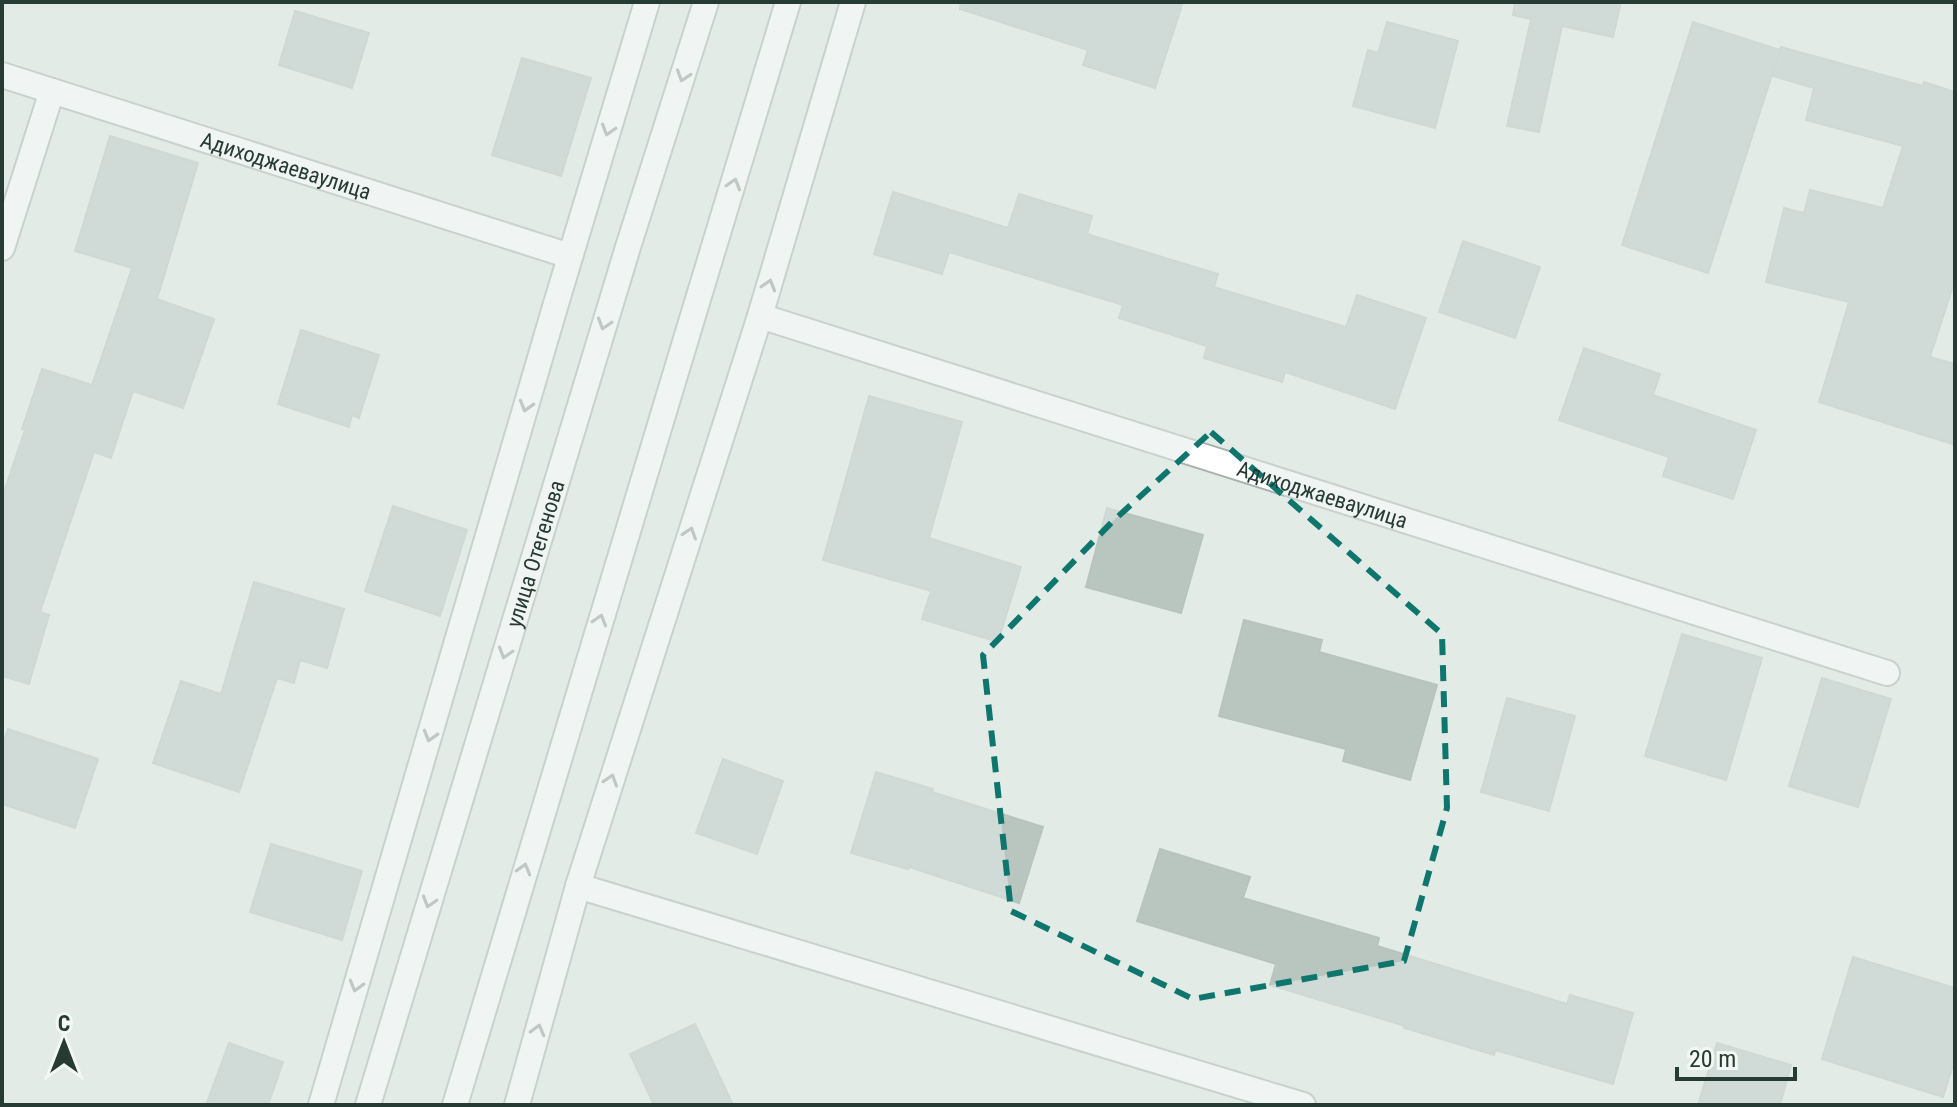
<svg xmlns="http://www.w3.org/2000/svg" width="1957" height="1107" font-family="'Roboto Condensed',sans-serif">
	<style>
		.building { fill: #b9c6c0; stroke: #b7c4bd; stroke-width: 2 }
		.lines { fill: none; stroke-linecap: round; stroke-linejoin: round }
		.minor-casing { stroke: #a6b3ad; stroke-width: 28 }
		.tertiary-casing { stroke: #a6b3ad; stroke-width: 28 }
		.minor { stroke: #fff; stroke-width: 24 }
		.tertiary { stroke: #fff; stroke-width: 24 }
		.oneway { stroke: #929d99 }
		.marked { fill: none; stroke: #0f766e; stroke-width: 6; stroke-dasharray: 16 10; stroke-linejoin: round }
		.labels { text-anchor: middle; stroke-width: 6; stroke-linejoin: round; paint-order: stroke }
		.street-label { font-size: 22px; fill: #253b33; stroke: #f4f8f5 }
	</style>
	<rect width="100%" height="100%" fill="#e3ebe7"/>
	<!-- building -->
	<path class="building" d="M 961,2 L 1183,2 L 1155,88 L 1083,65 L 1088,50 L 960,9 Z
		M 1515,2 L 1621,2 L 1613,37 L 1562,26 L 1539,132 L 1507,126 L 1531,19 L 1513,15 Z
		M 295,11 L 369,33 L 352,88 L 279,65 Z
		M 1387,22 L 1458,41 L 1435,128 L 1353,106 L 1368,50 L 1378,53 Z
		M 1693,22 L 1780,50 L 1708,273 L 1622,245 Z
		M 1781,47 L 1923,86 L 1924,82 L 1955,92 L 1955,280 L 1930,357 L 1955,364 L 1955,445 L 1819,402 L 1849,302 L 1766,282 L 1784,208 L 1804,213 L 1810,190 L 1883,208 L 1903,146 L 1806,120 L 1814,88 L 1773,76 Z
		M 522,58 L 591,78 L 561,176 L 492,155 Z
		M 110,136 L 198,163 L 157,299 L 214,319 L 183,408 L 133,391 L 111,458 L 94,452 L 40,612 L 49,615 L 29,684 L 2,676 L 2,498 L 25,430 L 22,429 L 42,369 L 92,385 L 132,268 L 75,251 Z
		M 893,192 L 1008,228 L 1019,194 L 1092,216 L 1087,234 L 1218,274 L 1214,287 L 1346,327 L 1357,295 L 1426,318 L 1395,409 L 1285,372 L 1282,382 L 1204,358 L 1207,346 L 1119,318 L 1123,305 L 949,252 L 942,274 L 874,254 Z
		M 1463,241 L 1540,267 L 1515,338 L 1439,312 Z
		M 301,330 L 379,355 L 359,418 L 352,415 L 349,427 L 278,404 Z
		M 1584,348 L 1660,374 L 1653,395 L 1756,430 L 1733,499 L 1663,476 L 1669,457 L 1559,420 Z
		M 869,396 L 962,422 L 929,538 L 1021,567 L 998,642 L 922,619 L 931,591 L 823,560 Z
		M 393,506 L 467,530 L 440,616 L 365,591 Z
		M 1107,508 L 1203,535 L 1181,613 L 1086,587 Z
		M 254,582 L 344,609 L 327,668 L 300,660 L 294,683 L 277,678 L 239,792 L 153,763 L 181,681 L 221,694 Z
		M 1244,620 L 1322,640 L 1319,652 L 1437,685 L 1410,780 L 1343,761 L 1346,749 L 1219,716 Z
		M 1682,634 L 1762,658 L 1726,780 L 1645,756 Z
		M 1822,678 L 1891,699 L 1858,807 L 1789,786 Z
		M 1507,698 L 1575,716 L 1549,811 L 1481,792 Z
		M 8,729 L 98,759 L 75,828 L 2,804 L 2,747 Z
		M 723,759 L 783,781 L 757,854 L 696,833 Z
		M 876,772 L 933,789 L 932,792 L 1043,827 L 1019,903 L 909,867 L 908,869 L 851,853 Z
		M 271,844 L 362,871 L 342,940 L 250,912 Z
		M 1160,849 L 1250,877 L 1243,898 L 1379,938 L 1377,946 L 1567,1004 L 1570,995 L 1633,1013 L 1613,1084 L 1495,1050 L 1494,1055 L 1404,1028 L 1405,1026 L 1270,985 L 1276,964 L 1137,921 Z
		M 1853,957 L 1955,988 L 1955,1059 L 1943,1097 L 1822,1059 Z
		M 695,1024 L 733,1105 L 654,1105 L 630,1054 Z
		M 229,1043 L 283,1062 L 268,1105 L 206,1105 Z
		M 1717,1043 L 1791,1065 L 1780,1105 L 1698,1105 Z"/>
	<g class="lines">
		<defs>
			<g id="minor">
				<path id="s1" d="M 2,75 L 570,256"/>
				<path d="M 2,248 L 52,91"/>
				<path id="s2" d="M 760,316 L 1887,673"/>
				<path d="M 578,886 L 1303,1105"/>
				<path d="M 321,1105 L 555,307 L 647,2"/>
				<path d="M 517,1105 L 578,886 L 760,316 L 853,2"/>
			</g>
			<g id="tertiary">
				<path id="s3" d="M 368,1105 L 628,247 L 706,2"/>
				<path d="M 455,1105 C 563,736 678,370 788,2"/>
			</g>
		</defs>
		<!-- minor casing -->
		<use href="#minor" class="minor-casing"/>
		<!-- tertiary casing -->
		<use href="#tertiary" class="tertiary-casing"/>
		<!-- minor -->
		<use href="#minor" class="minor"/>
		<!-- tertiary -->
		<use href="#tertiary" class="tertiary"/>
	</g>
	<!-- one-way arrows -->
	<defs><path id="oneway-chevron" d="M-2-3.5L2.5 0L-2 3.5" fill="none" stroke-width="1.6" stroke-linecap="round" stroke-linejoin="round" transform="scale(2)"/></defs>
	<g class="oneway">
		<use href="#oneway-chevron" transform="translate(683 76) rotate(108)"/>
		<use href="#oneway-chevron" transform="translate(608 130) rotate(107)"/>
		<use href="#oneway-chevron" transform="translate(734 184) rotate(-73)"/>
		<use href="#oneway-chevron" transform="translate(769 285) rotate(-73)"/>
		<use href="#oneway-chevron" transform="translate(604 324) rotate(107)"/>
		<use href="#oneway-chevron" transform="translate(526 406) rotate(106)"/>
		<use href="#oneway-chevron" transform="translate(690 533) rotate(-72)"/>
		<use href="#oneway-chevron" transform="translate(600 620) rotate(-73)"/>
		<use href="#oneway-chevron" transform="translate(505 653) rotate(107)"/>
		<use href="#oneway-chevron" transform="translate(430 736) rotate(106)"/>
		<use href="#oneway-chevron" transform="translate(611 780) rotate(-72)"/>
		<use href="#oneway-chevron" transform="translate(524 869) rotate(-74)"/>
		<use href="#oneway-chevron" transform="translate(429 902) rotate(107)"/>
		<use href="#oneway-chevron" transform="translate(356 986) rotate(106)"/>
		<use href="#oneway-chevron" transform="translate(538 1030) rotate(-75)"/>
	</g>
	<!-- marked area -->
	<path d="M0 0H1957V1107H0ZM 1211,432 L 1442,634 L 1447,808 L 1404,961 L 1193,999 L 1011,911 L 983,655 L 1112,522 Z" fill="#e3ebe7" fill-opacity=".55" fill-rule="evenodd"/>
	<path class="marked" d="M 1211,432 L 1442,634 L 1447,808 L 1404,961 L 1193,999 L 1011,911 L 983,655 L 1112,522 Z"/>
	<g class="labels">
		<!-- street labels -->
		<g class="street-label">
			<text dy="8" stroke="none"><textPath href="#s1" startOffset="298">Адиходжаеваулица</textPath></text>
			<text dy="8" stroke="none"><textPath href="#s2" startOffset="590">Адиходжаеваулица</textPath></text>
			<text dy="8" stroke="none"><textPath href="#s3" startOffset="576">улица Отегенова</textPath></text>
		</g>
	</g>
	<!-- border -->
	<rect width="1957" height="1107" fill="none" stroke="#253b33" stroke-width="8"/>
	<!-- north arrow -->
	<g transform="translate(64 1043)" stroke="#f4f8f5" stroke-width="6" paint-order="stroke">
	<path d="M0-6L14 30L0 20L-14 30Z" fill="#253b33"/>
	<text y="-12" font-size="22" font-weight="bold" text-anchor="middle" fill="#253b33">С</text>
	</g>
	<!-- scale -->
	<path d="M1677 1067v12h118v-12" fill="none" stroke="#253b33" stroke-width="4"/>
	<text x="1689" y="1067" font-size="24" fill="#253b33" stroke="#f4f8f5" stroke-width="6" paint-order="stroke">20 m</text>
</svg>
